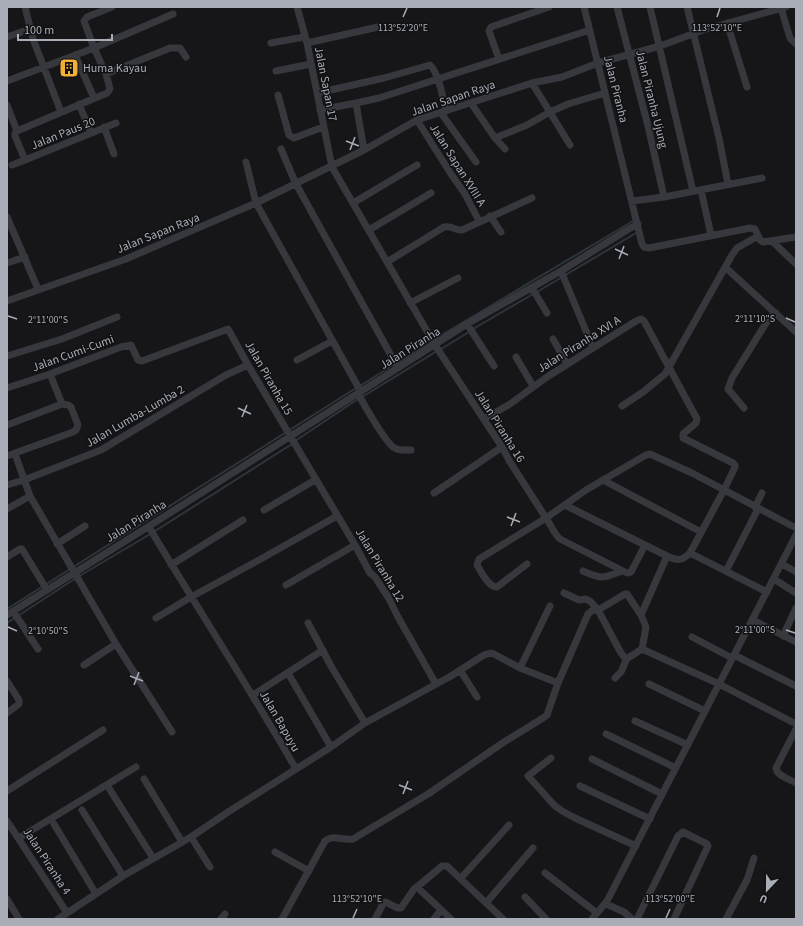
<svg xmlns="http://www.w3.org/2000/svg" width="803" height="926" font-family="'Source Sans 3',sans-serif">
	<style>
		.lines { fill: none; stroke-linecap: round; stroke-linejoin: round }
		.stream { stroke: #2c353c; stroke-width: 2 }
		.minor { stroke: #37383d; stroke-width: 7 }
		.ticks { fill: none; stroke: #a8adb8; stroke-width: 1.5 }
		.labels { text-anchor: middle; stroke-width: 3; stroke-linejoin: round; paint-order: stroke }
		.poi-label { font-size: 12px; fill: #a8adb8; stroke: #111113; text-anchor: start }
		.street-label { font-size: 12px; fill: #a8adb8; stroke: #111113 }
		.ticks-label { font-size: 10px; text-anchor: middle; fill: #a8adb8; stroke: #111113; stroke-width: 3; stroke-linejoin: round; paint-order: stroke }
	</style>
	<rect width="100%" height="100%" fill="#161618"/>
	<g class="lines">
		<!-- stream -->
		<path class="stream" d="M 537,292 L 636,233
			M 473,329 L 533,294
			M 435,339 L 633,221
			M 441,349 L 469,332
			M 397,363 L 431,342
			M 360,386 L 393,365
			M 362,397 L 437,351
			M 295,441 L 358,399
			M 7,609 L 356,388
			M 7,623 L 76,578 L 152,533 L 292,444"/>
		<!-- minor -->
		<path class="minor" d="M 25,7 L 33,39 L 61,112
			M 112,7 L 87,17 L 84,21 L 94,48 L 106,74 L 110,89 L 107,93 L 17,131 L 15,133 L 15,136 L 25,160 L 116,123
			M 297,7 L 307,43 L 332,167 L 435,345 L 502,447 L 510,462 L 546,518 L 479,559 L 477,565 C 482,573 488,587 497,587 L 527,564
			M 584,7 L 642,244 L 644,247 L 649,248 L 750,228 L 755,229 L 760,240 L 763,242 L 796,237
			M 617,7 L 648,126 L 664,197
			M 650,7 L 693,191
			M 687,7 L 719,138 L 728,184
			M 781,8 L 790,38 L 796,44
			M 727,23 L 747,87
			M 7,37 L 30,29
			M 271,43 L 304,37
			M 307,43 L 378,27
			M 75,55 L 94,98
			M 499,59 L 489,31 L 491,27 L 549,7
			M 276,71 L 311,64
			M 106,74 L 170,48 L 180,48 L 186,57
			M 7,81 L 94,48 L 173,14
			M 532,83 L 570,145
			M 317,93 L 384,78 L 430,65 C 439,73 443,99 446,111
			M 278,95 L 289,135 L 294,138 L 323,127
			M 471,103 L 495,138 L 505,149
			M 79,104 L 91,133
			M 7,105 L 17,131
			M 320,110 L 356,103
			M 441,113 L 476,162
			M 417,120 L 451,174 L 465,194 L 479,221
			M 104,127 L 114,154
			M 495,138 L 527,125 L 550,112 L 568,104 L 605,93
			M 281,149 L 296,184 L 398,368
			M 364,150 L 356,103 L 379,98 L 590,30
			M 246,162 L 256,203 L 361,392
			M 12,165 L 25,160
			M 701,190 L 711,235
			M 632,201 L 664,197 L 762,178
			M 353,203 L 417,165
			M 490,216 L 501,232
			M 7,217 L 38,289
			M 369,230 L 431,193
			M 772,241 L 796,264
			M 387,262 L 444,227 C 452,225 455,231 462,230 L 532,198
			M 7,263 L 25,257
			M 725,267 L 796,332
			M 561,271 L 593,348
			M 532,288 L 547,313
			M 7,301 L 126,259 L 256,203 L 364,150 L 417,120 L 532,83 L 562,77 L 598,63 L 660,46 L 706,29 L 786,7
			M 410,303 L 458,278
			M 467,324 L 494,366
			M 553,339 L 567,364
			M 7,356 L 62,339 L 117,317
			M 516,357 L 533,386
			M 297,360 L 332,341
			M 50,374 L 62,404
			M 7,388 L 50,374 L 121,347 L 131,345 L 138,360 L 142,361 L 228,329 L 248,365 L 355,545 L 370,573 L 375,577 L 388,597 L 398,617 L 436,684
			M 358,394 C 365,406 383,439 393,447 C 398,451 404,450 411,450
			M 622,406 L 643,392 L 665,374 L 732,255 L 737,248 L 758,236
			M 744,408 L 728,389 L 732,378 L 766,323 L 770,317 L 776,313
			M 484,419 L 510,404 L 547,377 L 636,321 L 641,319 L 644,321 L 697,419 L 696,423 L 683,434 L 683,438 L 733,463 L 735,465 L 735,467 L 724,490 L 690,553 C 682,561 677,561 667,556 L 565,505
			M 7,425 L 62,404 L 68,405 L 71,407 L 78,425 L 76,430 L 73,432 L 7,456
			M 15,454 L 30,496
			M 603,480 L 701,532
			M 7,485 L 24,480 L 101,450 L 226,375 L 248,365
			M 434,493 L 502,447
			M 755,507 L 762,493
			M 7,509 L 30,496 L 116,644 L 172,732
			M 264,510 L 315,480
			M 149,527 C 197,608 249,687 296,769
			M 57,544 L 85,526
			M 645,545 L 631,572 L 627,573 L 560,539 C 554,534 551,525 546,518 L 586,490 L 646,455 L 650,454 L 692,473 L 796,528
			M 690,553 L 767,592
			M 7,557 L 20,549 L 22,549 L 47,590
			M 782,564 L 796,572
			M 171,565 L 243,520
			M 583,571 C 603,580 603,578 622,571
			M 726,571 L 758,509
			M 774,579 L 796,593
			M 286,585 L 355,545
			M 564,593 L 579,600 L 586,599 L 591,602 L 598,610 L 621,653 L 625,658 L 628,658 L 642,649
			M 13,611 L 38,649
			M 7,615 L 143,530 L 467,324 L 561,271 L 627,230 L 638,224
			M 641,615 L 667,556
			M 156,618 L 191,597 L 259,560 L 337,516
			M 753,620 L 796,642
			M 308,623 L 331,666 L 365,723
			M 783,636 L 796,608
			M 692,637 L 732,658
			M 734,655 L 796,686
			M 84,665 L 116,644
			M 520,668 L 550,606
			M 460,670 L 477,697
			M 288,673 L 331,747
			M 615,678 L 621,672 L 627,658
			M 7,681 L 19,700 L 19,704 L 7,713
			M 649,684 L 705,711
			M 253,695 L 323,650
			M 635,721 L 688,745
			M 796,729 L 776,768 C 777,776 789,779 796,783
			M 606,734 L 676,768
			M 551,758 L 528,776 L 554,805 L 562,811 L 575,818 L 636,846
			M 592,759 L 662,794
			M 144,779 L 182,842
			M 107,785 L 153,858
			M 580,786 L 650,819
			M 7,791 L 103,730
			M 82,810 L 123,876
			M 7,821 L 67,913
			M 54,824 L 96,894
			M 191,837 L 210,867
			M 19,838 L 136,767
			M 275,852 L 309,871
			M 545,873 L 597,913
			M 461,878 L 509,825
			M 417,887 L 442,866 L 447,866 L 503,919
			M 525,897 L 546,919
			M 7,899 L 19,919
			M 486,903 L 533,848
			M 606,904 L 624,912 L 632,919
			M 58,919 L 123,876 L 191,837 L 228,812 L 331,747 L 365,723 L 451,676 L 484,655 L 491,653 L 494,654 L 520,668 L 558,683 L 588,614 L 593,610 L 598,610 L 625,594 L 627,594 L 641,615 L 646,627 L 642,649 L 719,684 L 796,724
			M 221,919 L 225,914
			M 282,919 L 325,841 C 334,834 343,841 353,839 L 428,794 L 504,742 L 543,718 L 547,715 L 558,683
			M 375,919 L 383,904 L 385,902 C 391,903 394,909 401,908 L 414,889 L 417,887 L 451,919
			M 434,919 L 441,910
			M 592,919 L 607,901 L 796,535
			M 637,919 L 678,836 L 683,832 L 707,844 L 708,846 L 674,919
			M 726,919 L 747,880 L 754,858"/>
	</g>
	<!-- ticks -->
	<path class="ticks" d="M 403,17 L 407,8M 717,17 L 720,8M 346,141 L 359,146M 350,150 L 355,137M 615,249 L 628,255M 619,259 L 624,246M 8,316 L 17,319M 786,318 L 795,322M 238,408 L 251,414M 242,417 L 247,405M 507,517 L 520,522M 511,526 L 516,513M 8,627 L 17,631M 786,630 L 795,633M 130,676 L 143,681M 134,685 L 139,672M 399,785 L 412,790M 403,794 L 408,781M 353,918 L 357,909M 666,918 L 670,909"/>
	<!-- icons -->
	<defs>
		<symbol id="building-square" viewBox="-11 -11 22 22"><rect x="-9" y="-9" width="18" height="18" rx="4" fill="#f2b134" stroke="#111113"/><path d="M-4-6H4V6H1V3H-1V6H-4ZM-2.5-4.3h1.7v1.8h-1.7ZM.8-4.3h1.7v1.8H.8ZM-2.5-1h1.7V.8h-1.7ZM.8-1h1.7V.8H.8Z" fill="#111"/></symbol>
	</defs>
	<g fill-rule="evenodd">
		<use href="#building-square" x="58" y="57" width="22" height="22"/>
	</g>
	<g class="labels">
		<!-- poi labels -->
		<g class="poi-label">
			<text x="83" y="72">Huma Kayau</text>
		</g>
		<!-- street labels -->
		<g class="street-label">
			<text transform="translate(326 84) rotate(79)" y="4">Jalan Sapan 17</text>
			<text transform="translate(616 89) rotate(76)" y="4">Jalan Piranha</text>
			<text transform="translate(453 98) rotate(-19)" y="4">Jalan Sapan Raya</text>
			<text transform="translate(652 99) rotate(76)" y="4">Jalan Piranha Ujung</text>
			<text transform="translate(63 133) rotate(-22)" y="4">Jalan Paus 20</text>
			<text transform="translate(458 165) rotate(58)" y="4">Jalan Sapan XVIII A</text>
			<text transform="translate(158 233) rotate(-22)" y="4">Jalan Sapan Raya</text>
			<text transform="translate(579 344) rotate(-32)" y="4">Jalan Piranha XVI A</text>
			<text transform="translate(410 348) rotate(-32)" y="4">Jalan Piranha</text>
			<text transform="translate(73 353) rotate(-20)" y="4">Jalan Cumi-Cumi</text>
			<text transform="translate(269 378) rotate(60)" y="4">Jalan Piranha 15</text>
			<text transform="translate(135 416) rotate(-30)" y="4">Jalan Lumba-Lumba 2</text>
			<text transform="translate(500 426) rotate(58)" y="4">Jalan Piranha 16</text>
			<text transform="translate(136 521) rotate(-32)" y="4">Jalan Piranha</text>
			<text transform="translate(380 565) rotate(59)" y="4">Jalan Piranha 12</text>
			<text transform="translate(280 721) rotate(60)" y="4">Jalan Bapuyu</text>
			<text transform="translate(47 861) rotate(57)" y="4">Jalan Piranha 4</text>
		</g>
	</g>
	<g class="ticks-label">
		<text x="717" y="31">113°52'10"E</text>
		<text x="403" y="31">113°52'20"E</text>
		<text x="755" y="322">2°11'10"S</text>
		<text x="48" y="323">2°11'00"S</text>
		<text x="755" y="633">2°11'00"S</text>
		<text x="48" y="634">2°10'50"S</text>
		<text x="357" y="902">113°52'10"E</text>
		<text x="670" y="902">113°52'00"E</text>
	</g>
	<!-- border -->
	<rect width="803" height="926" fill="none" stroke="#a8adb8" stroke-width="16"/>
	<!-- north arrow -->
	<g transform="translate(767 890) rotate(202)" stroke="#111113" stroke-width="3" paint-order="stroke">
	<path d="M0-3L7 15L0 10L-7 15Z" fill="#a8adb8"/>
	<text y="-6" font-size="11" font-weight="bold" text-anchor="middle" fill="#a8adb8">U</text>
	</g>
	<!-- scale -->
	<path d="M18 34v6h94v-6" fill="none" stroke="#a8adb8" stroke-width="2"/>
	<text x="24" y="34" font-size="12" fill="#a8adb8" stroke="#111113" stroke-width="3" paint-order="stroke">100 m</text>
</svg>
